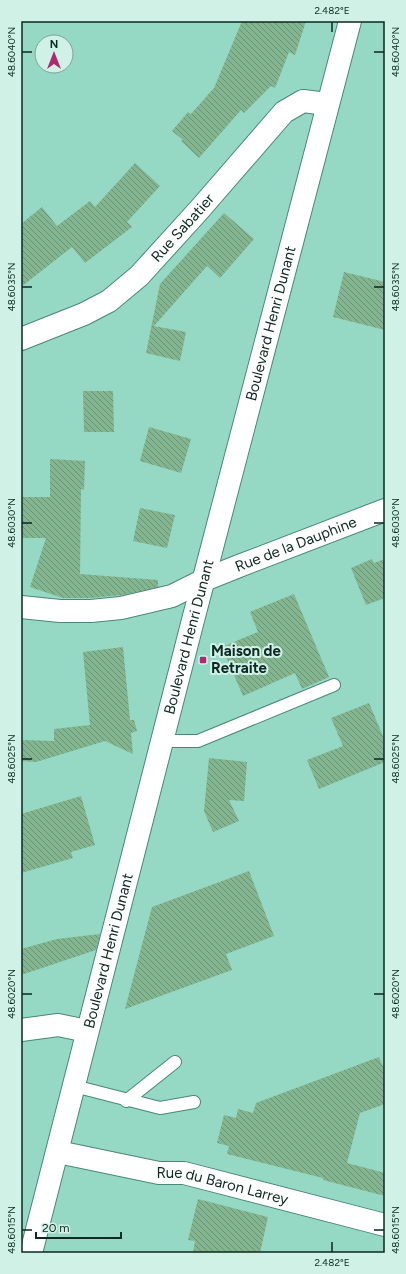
<svg xmlns="http://www.w3.org/2000/svg" width="406" height="1274" font-family="Figtree,sans-serif">
	<style>
		.building { fill: url(#building-back-hatch) }
		.lines { fill: none; stroke-linecap: round; stroke-linejoin: round }
		.service-casing { stroke: #478976; stroke-width: 14 }
		.minor-casing { stroke: #478976; stroke-width: 24 }
		.secondary-casing { stroke: #478976; stroke-width: 24 }
		.service { stroke: #fff; stroke-width: 12 }
		.minor { stroke: #fff; stroke-width: 22 }
		.secondary { stroke: #fff; stroke-width: 22 }
		.ticks { fill: none; stroke: #0d2922; stroke-width: 1.5 }
		.poi-dot { fill: #ae2970; stroke: #d0f1e6; stroke-width: 1.5 }
		.labels { text-anchor: middle; stroke-width: 4; stroke-linejoin: round; paint-order: stroke }
		.street-label { font-size: 15px; fill: #0d2922; stroke: #d0f1e6 }
		.poi-label { font-size: 15px; font-weight: bold; fill: #0d2922; stroke: #d0f1e6; text-anchor: start }
		.neatline { fill: none; stroke: #0d2922; stroke-width: 1.5 }
		.ticks-label { font-size: 10px; text-anchor: middle; fill: #0d2922 }
	</style>
	<defs>
		<pattern id="building-back-hatch" width="6" height="6" patternUnits="userSpaceOnUse"><rect width="6" height="6" fill="#83b591"/><path d="M-1 5l2 2M0 0l6 6M5-1l2 2" fill="none" stroke="#6a9376"/></pattern>
	</defs>
	<rect width="100%" height="100%" fill="#95d8c3"/>
	<!-- building -->
	<path class="building" d="M 242,21 L 306,21 L 295,55 L 289,52 L 275,88 L 271,86 L 244,113 L 241,110 L 199,158 L 181,141 L 183,140 L 172,131 L 188,112 L 191,114 L 214,88 Z
		M 135,163 L 160,186 L 127,222 L 132,227 L 85,263 L 72,247 L 21,287 L 21,224 L 42,207 L 57,226 L 90,201 L 95,207 Z
		M 224,213 L 254,239 L 220,278 L 207,266 L 154,326 L 186,332 L 180,361 L 146,353 L 160,284 Z
		M 344,272 L 385,282 L 385,330 L 333,317 Z
		M 83,391 L 113,391 L 114,432 L 84,432 Z
		M 149,427 L 191,439 L 181,473 L 140,461 Z
		M 50,459 L 85,461 L 84,490 L 81,489 L 80,574 L 158,580 L 158,587 L 123,595 L 90,598 L 63,598 L 30,587 L 46,538 L 22,538 L 21,497 L 50,497 Z
		M 140,508 L 175,515 L 167,548 L 133,541 Z
		M 372,559 L 374,563 L 385,559 L 385,598 L 366,605 L 351,568 Z
		M 294,594 L 329,677 L 302,689 L 295,673 L 243,696 L 222,647 L 258,632 L 250,612 Z
		M 123,647 L 130,720 L 134,720 L 137,731 L 131,733 L 133,754 L 105,741 L 36,762 L 21,761 L 21,740 L 54,741 L 54,729 L 90,725 L 83,652 Z
		M 369,703 L 385,741 L 385,762 L 319,789 L 307,760 L 343,746 L 331,718 Z
		M 209,758 L 247,762 L 244,801 L 229,800 L 239,821 L 213,832 L 204,811 Z
		M 81,796 L 95,845 L 71,852 L 73,858 L 21,873 L 21,814 Z
		M 249,871 L 274,936 L 226,954 L 232,970 L 125,1009 L 152,907 Z
		M 100,934 L 96,950 L 21,975 L 21,949 L 57,939 Z
		M 379,1057 L 385,1071 L 385,1104 L 360,1113 L 347,1163 L 385,1173 L 385,1196 L 323,1180 L 323,1178 L 227,1154 L 229,1146 L 217,1143 L 224,1115 L 236,1118 L 238,1109 L 253,1113 L 256,1103 Z
		M 198,1199 L 268,1217 L 260,1253 L 193,1253 L 195,1241 L 188,1240 Z"/>
	<g class="lines">
		<defs>
			<path id="service" d="M 162,741 L 198,741 L 334,685
				M 74,1086 L 160,1108 L 194,1102
				M 126,1101 L 175,1062"/>
			<g id="minor">
				<path id="s1" d="M 21,339 L 84,314 L 109,301 L 139,276 L 199,210 L 284,112 L 303,101 L 327,104"/>
				<path id="s2" d="M 21,607 L 60,611 L 91,611 L 121,608 L 172,596 L 204,580 L 239,566 L 385,510"/>
				<path d="M 21,1030 L 58,1025 L 87,1031"/>
				<path id="s3" d="M 58,1152 L 159,1173 L 184,1173 L 385,1225"/>
			</g>
			<g id="secondary">
				<path id="s4" d="M 31,1253 L 192,624 L 350,21"/>
			</g>
		</defs>
		<!-- service casing -->
		<use href="#service" class="service-casing"/>
		<!-- minor casing -->
		<use href="#minor" class="minor-casing"/>
		<!-- secondary casing -->
		<use href="#secondary" class="secondary-casing"/>
		<!-- service -->
		<use href="#service" class="service"/>
		<!-- minor -->
		<use href="#minor" class="minor"/>
		<!-- secondary -->
		<use href="#secondary" class="secondary"/>
	</g>
	<!-- ticks -->
	<path class="ticks" d="M 332,22 L 332,32M 22,52 L 32,52M 374,52 L 384,52M 22,287 L 32,287M 374,287 L 384,287M 22,523 L 32,523M 374,523 L 384,523M 22,759 L 32,759M 374,759 L 384,759M 22,994 L 32,994M 374,994 L 384,994M 22,1230 L 32,1230M 374,1230 L 384,1230M 332,1242 L 332,1252"/>
	<!-- markers -->
	<rect class="poi-dot" x="199" y="656" width="8" height="8" rx="2"/>
	<g class="labels">
		<!-- street labels -->
		<g class="street-label">
			<text dy="5" stroke="none"><textPath href="#s1" startOffset="200">Rue Sabatier</textPath></text>
			<text dy="5" stroke="none"><textPath href="#s4" startOffset="960">Boulevard Henri Dunant</textPath></text>
			<text dy="5" stroke="none"><textPath href="#s2" startOffset="287">Rue de la Dauphine</textPath></text>
			<text dy="5" stroke="none"><textPath href="#s4" startOffset="636">Boulevard Henri Dunant</textPath></text>
			<text dy="5" stroke="none"><textPath href="#s4" startOffset="312">Boulevard Henri Dunant</textPath></text>
			<text dy="5" stroke="none"><textPath href="#s3" startOffset="168">Rue du Baron Larrey</textPath></text>
		</g>
		<!-- poi labels -->
		<g class="poi-label">
			<text x="211" y="656">Maison de<tspan x="211" dy="17">Retraite</tspan></text>
		</g>
	</g>
	<!-- border -->
	<rect width="406" height="1274" fill="none" stroke="#d0f1e6" stroke-width="44"/>
	<!-- north arrow -->
	<g transform="translate(54 54)"><circle r="19" fill="#d0f1e6" stroke="#82a198"/>
	<path d="M0-3L7 15L0 10L-7 15Z" fill="#ae2970"/>
	<text y="-6" font-size="11" font-weight="bold" text-anchor="middle" fill="#0d2922">N</text>
	</g>
	<!-- scale -->
	<path d="M36 1232v6h85v-6" fill="none" stroke="#0d2922" stroke-width="2"/>
	<text x="42" y="1232" font-size="12" fill="#0d2922" stroke="#d0f1e6" stroke-width="3" paint-order="stroke">20 m</text>
	<rect x="22" y="22" width="362" height="1230" class="neatline"/>
	<g class="ticks-label">
		<text x="332" y="14">2.482°E</text>
		<text transform="translate(11 52) rotate(-90)" y="4">48.6040°N</text>
		<text transform="translate(395 52) rotate(-90)" y="4">48.6040°N</text>
		<text transform="translate(11 287) rotate(-90)" y="4">48.6035°N</text>
		<text transform="translate(395 287) rotate(-90)" y="4">48.6035°N</text>
		<text transform="translate(11 523) rotate(-90)" y="4">48.6030°N</text>
		<text transform="translate(395 523) rotate(-90)" y="4">48.6030°N</text>
		<text transform="translate(11 759) rotate(-90)" y="4">48.6025°N</text>
		<text transform="translate(395 759) rotate(-90)" y="4">48.6025°N</text>
		<text transform="translate(11 994) rotate(-90)" y="4">48.6020°N</text>
		<text transform="translate(395 994) rotate(-90)" y="4">48.6020°N</text>
		<text transform="translate(11 1230) rotate(-90)" y="4">48.6015°N</text>
		<text transform="translate(395 1230) rotate(-90)" y="4">48.6015°N</text>
		<text x="332" y="1266">2.482°E</text>
	</g>
</svg>
